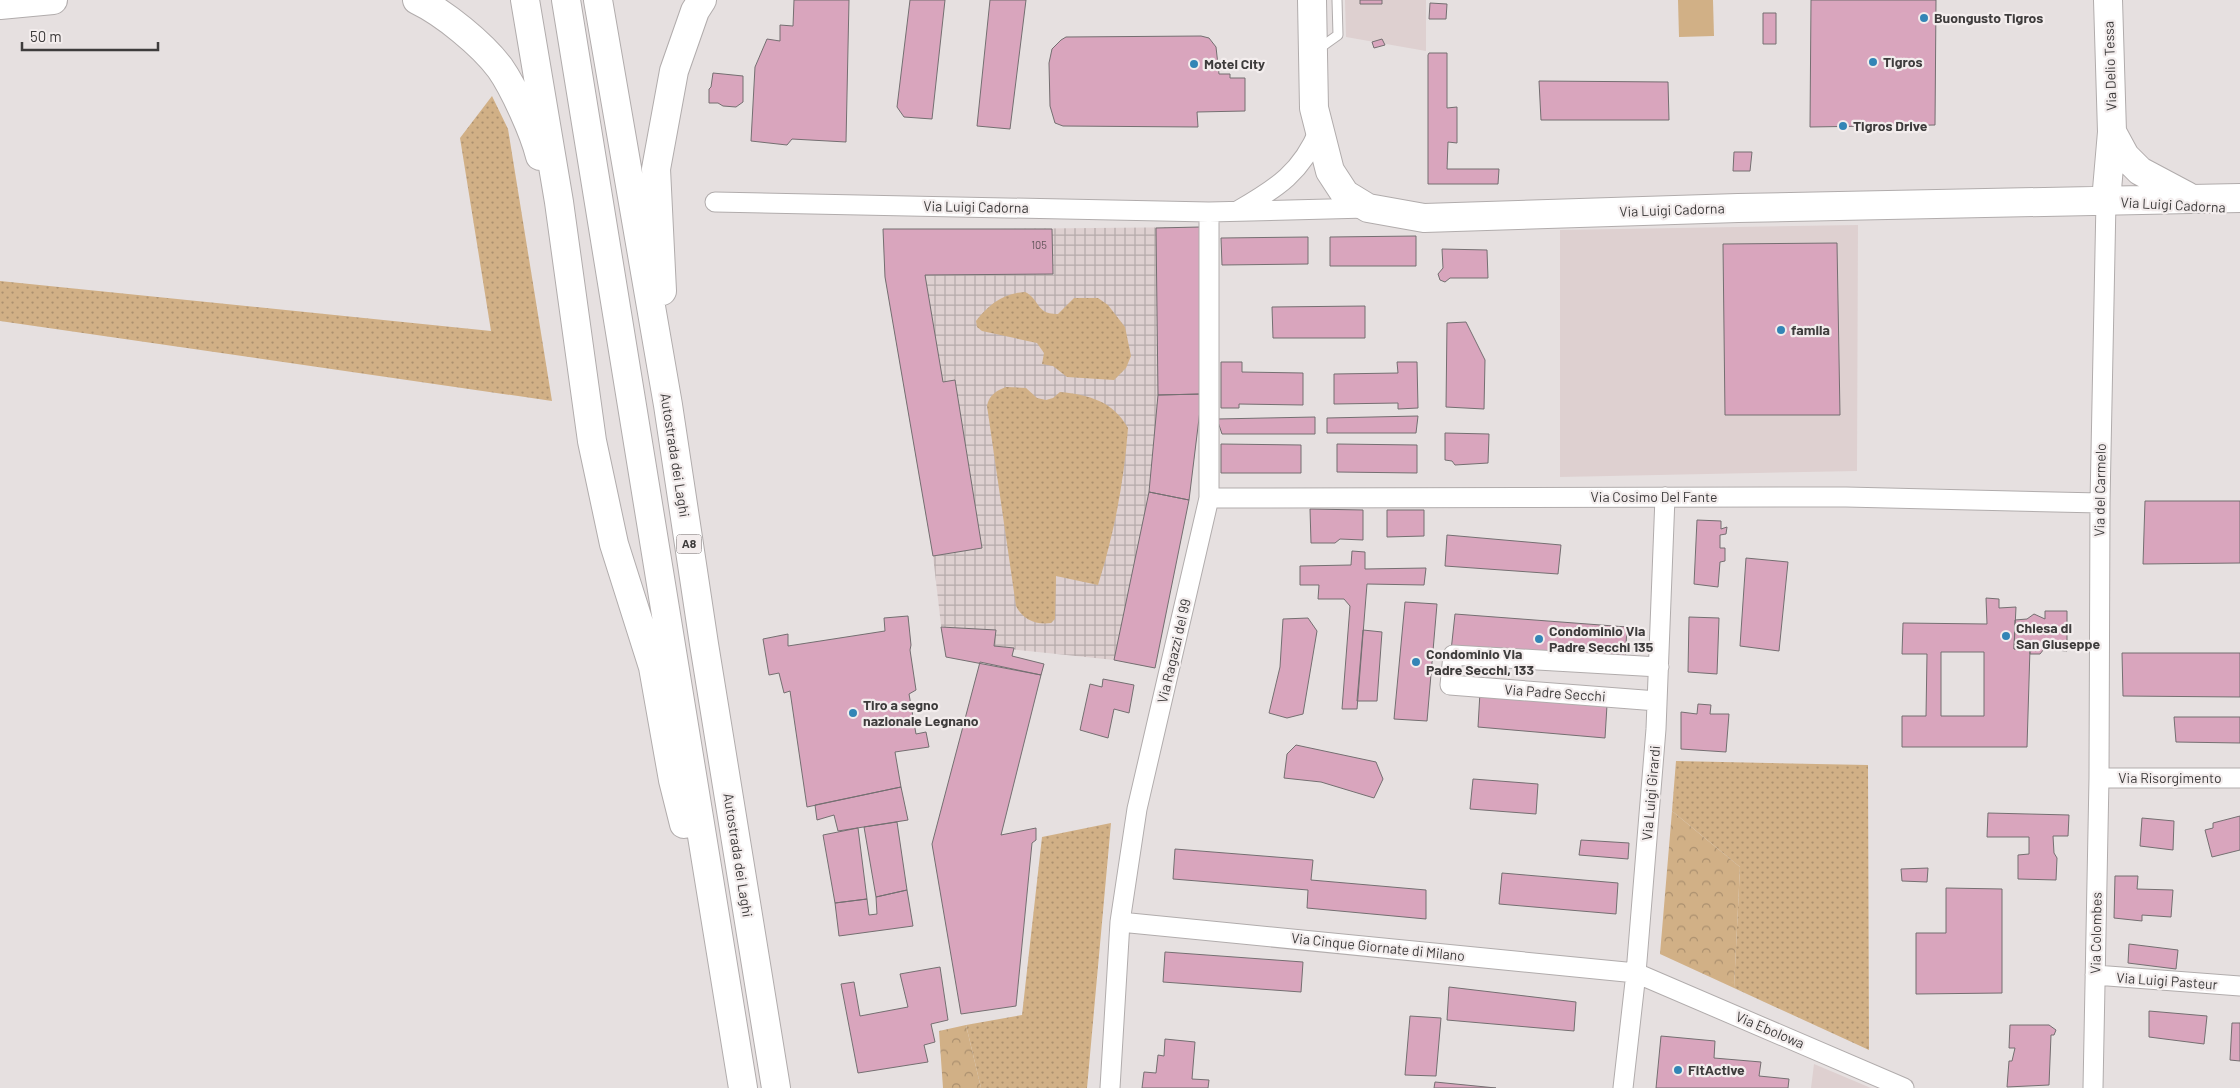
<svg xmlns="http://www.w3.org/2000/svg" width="2240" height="1088" font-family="Barlow,sans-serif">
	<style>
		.built { fill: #ded0d0 }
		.industrial { fill: url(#industrial-grid) }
		.grass { fill: url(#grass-dots) }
		.forest { fill: url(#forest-crowns) }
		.pitch { fill: #d1b086 }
		.building { fill: #d9a5bd; stroke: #746f71; fill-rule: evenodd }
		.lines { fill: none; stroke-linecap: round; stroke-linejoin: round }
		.lane-casing { stroke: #b1acac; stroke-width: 11 }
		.street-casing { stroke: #b1acac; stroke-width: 21 }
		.primary-casing { stroke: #b1acac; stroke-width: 30 }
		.highway-casing { stroke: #b1acac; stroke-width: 30 }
		.lane { stroke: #fff; stroke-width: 9 }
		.street { stroke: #fff; stroke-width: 19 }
		.primary { stroke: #fff; stroke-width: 28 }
		.highway { stroke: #fff; stroke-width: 28 }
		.poi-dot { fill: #3385b6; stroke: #f3eded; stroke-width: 2 }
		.labels { text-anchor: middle; stroke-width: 4.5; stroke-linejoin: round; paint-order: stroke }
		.number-label { font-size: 11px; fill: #65565c }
		.shield { fill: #f3eded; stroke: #747171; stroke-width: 1 }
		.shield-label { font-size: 12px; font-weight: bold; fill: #3e3c3c }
		.poi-label { font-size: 14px; font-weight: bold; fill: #3e3c3c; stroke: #f3eded; text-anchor: start }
		.street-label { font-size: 14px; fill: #3e3c3c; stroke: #f3eded }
	</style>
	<defs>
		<pattern id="industrial-grid" width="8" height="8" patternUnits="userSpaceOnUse" patternTransform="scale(1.25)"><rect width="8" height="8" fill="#ded0d0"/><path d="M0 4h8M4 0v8" fill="none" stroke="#b5aaaa"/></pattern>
		<pattern id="grass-dots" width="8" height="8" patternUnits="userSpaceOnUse" patternTransform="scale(1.25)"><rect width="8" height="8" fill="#d1b086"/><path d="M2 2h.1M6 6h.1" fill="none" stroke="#ab906f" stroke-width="1.8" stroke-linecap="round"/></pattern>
		<pattern id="forest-crowns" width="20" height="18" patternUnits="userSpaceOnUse" patternTransform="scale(1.25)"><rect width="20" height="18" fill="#d1b086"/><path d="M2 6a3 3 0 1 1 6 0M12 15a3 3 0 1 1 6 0" fill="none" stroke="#ab906f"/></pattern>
	</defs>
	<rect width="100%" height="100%" fill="#e6e0e0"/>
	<!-- built -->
	<path class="built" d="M 1345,0 L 1426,0 L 1426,51 L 1346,37 Z
		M 1858,225 L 1857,471 L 1560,477 L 1560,230 Z
		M 1814,1064 L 1871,1088 L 1811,1088 Z"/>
	<!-- industrial -->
	<path class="industrial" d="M 1200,227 L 1202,394 L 1189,500 L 1155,668 L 1114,660 L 943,642 L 933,556 L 885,277 L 883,230 Z"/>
	<!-- grass -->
	<path class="grass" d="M 492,96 L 508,129 L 552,401 L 0,321 L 0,281 L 491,331 L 460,138 Z
		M 1025,292 C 1040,299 1036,315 1058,314 L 1074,298 L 1098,298 L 1108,305 L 1125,327 L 1131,356 L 1126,368 L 1114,380 L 1067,377 L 1053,366 L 1042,364 L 1044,353 L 1037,343 L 982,331 L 977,327 L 976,321 C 989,304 1004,293 1025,292 Z
		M 1006,387 L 1026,388 L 1037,398 L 1046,400 L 1053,398 L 1060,392 C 1089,395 1113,401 1128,428 C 1124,482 1114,534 1098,585 L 1056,576 L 1055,619 L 1051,623 C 1036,625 1023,620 1016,606 L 987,406 C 989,395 996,391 1006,387 Z
		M 1676,761 L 1868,765 L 1869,1050 L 1734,988 L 1740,867 L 1672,811 Z
		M 1111,823 L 1087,1088 L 981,1088 L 966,1025 L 1022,1015 L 1042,837 Z"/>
	<!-- forest -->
	<path class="forest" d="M 1672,811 L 1740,867 L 1734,988 L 1660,954 Z
		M 966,1025 L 981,1088 L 943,1088 L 939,1031 Z"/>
	<!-- pitch -->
	<path class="pitch" d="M 1678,0 L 1713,0 L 1714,36 L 1679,37 Z"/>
	<!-- building -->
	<path class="building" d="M 794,0 L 849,0 L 846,142 L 792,139 L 787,145 L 751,141 L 755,67 L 767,39 L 780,41 L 780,25 L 793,26 Z
		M 910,0 L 945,0 L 932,119 L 904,117 L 897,107 Z
		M 990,0 L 1026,0 L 1010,129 L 977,126 Z
		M 1360,0 L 1382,0 L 1382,4 L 1360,4 Z
		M 1811,0 L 1936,0 L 1935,125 L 1810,127 Z
		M 1430,3 L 1447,4 L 1446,19 L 1429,19 Z
		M 1763,13 L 1776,13 L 1776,44 L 1763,44 Z
		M 1201,36 L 1209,38 L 1216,47 L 1219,74 L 1230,74 L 1230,78 L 1245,78 L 1245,111 L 1197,112 L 1198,127 L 1063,126 L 1055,123 L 1050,106 L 1049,63 L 1052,49 L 1061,40 L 1066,37 Z
		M 1382,39 L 1385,45 L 1374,48 L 1372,42 Z
		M 1429,53 L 1447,53 L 1447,108 L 1457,107 L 1457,143 L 1448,142 L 1447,169 L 1499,169 L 1498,184 L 1428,184 L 1428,55 Z
		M 713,73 L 743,76 L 743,102 L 736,107 L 723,106 L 718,103 L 709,103 L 709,89 L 711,87 Z
		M 1539,81 L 1668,82 L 1669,120 L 1541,120 Z
		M 1734,152 L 1752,152 L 1750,171 L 1733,171 Z
		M 1200,227 L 1202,394 L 1158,395 L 1156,228 Z
		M 883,229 L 1052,229 L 1053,274 L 925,275 L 943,382 L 955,380 L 982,548 L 933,556 L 885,277 Z
		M 1416,236 L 1416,266 L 1330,266 L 1330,237 Z
		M 1308,237 L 1308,264 L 1222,265 L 1221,238 Z
		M 1837,243 L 1840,415 L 1725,415 L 1723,244 Z
		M 1442,249 L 1487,250 L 1488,278 L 1450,278 L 1445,282 L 1440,280 L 1438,274 L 1443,268 Z
		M 1365,306 L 1365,338 L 1273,338 L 1272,307 Z
		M 1466,322 L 1485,360 L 1484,409 L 1446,407 L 1447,323 Z
		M 1221,362 L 1242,362 L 1242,372 L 1303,373 L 1303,405 L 1239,404 L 1239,408 L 1221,408 Z
		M 1397,362 L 1417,362 L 1418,408 L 1398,409 L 1398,403 L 1334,404 L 1334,374 L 1398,373 Z
		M 1202,394 L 1189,500 L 1149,492 L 1158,395 Z
		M 1418,416 L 1416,433 L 1327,433 L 1327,418 Z
		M 1315,417 L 1315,434 L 1222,434 L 1217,419 Z
		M 1445,433 L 1489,434 L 1488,463 L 1455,465 L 1452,461 L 1445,460 Z
		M 1221,444 L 1301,445 L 1301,473 L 1221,473 Z
		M 1337,444 L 1417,445 L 1417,473 L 1337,472 Z
		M 1149,492 L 1189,500 L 1155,668 L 1114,660 Z
		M 2145,501 L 2240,501 L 2240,563 L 2143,564 Z
		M 1310,509 L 1363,510 L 1363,540 L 1340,539 L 1335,543 L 1311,543 Z
		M 1387,510 L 1424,510 L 1424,536 L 1387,537 Z
		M 1697,520 L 1721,521 L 1721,529 L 1727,527 L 1726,534 L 1720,535 L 1720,548 L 1725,548 L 1725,561 L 1720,562 L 1718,587 L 1694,584 Z
		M 1447,535 L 1561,545 L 1558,574 L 1445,566 Z
		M 1352,551 L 1365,552 L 1365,569 L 1426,568 L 1424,585 L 1367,584 L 1357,709 L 1342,709 L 1350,606 L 1344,599 L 1318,599 L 1319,585 L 1300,585 L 1300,566 L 1351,565 Z
		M 1746,558 L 1788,562 L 1779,651 L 1740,646 Z
		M 1986,598 L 1999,599 L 1999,608 L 2016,607 L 2014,649 L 2030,648 L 2027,747 L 1902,747 L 1902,716 L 1926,716 L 1927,654 L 1902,654 L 1903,623 L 1987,624 ZM 1941,652 L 1984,652 L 1984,716 L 1941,716 Z
		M 1405,602 L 1437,604 L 1427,721 L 1394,719 Z
		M 2045,611 L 2067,611 L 2067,651 L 2044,649 L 2040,654 L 2030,654 L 2030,648 L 2014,649 L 2015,620 L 2027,619 L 2034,614 L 2045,619 Z
		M 1455,614 L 1627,627 L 1625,662 L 1451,651 Z
		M 908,616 L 911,645 L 910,650 L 916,690 L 909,694 L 916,734 L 926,732 L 929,747 L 895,752 L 901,787 L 807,807 L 790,691 L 784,693 L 779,673 L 769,675 L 763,639 L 788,634 L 788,646 L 885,631 L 884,618 Z
		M 1689,617 L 1719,618 L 1717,674 L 1688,672 Z
		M 1308,618 L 1317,631 L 1303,714 L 1287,718 L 1269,713 L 1280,667 L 1283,619 Z
		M 941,627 L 996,630 L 994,646 L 1014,648 L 1012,656 L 1044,664 L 1041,675 L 946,657 Z
		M 1363,630 L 1382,632 L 1377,701 L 1357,701 Z
		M 2122,653 L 2240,653 L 2240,697 L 2123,696 Z
		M 980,662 L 1041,675 L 1001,835 L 1036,828 L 1036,840 L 1032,843 L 1016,1006 L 961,1014 L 932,844 Z
		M 1103,679 L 1134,685 L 1129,713 L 1114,709 L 1108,738 L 1080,730 L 1090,684 L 1102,687 Z
		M 1480,692 L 1607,705 L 1605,738 L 1478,727 Z
		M 1698,704 L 1711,705 L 1710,714 L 1729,714 L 1726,752 L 1681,749 L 1681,712 L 1697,714 Z
		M 2174,717 L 2240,717 L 2240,743 L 2176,742 Z
		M 1296,745 L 1376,762 L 1383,779 L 1374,798 L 1321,782 L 1284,778 L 1287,754 Z
		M 1473,779 L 1538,784 L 1536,814 L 1470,809 Z
		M 901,787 L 908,820 L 838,831 L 834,815 L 817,820 L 815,805 Z
		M 1988,813 L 2069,815 L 2068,836 L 2053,836 L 2054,853 L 2057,858 L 2056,880 L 2018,879 L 2018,855 L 2029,854 L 2029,837 L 1987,837 Z
		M 2240,816 L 2240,850 L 2212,857 L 2205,830 L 2213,828 L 2213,823 Z
		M 2142,818 L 2174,821 L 2173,850 L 2140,846 Z
		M 897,822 L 907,890 L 876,897 L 864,827 Z
		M 858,828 L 867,899 L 835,903 L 823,835 Z
		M 1581,840 L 1629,843 L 1628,859 L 1579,855 Z
		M 1175,849 L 1313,860 L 1311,880 L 1426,890 L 1426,919 L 1307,908 L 1308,890 L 1173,879 Z
		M 1928,868 L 1927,882 L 1902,881 L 1901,869 Z
		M 1502,873 L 1618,883 L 1616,914 L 1499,904 Z
		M 2115,876 L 2138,876 L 2137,889 L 2173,890 L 2171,917 L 2142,915 L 2142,921 L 2114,918 Z
		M 1946,888 L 2002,889 L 2002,993 L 1916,994 L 1916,933 L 1946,933 Z
		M 907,890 L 913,926 L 839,936 L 835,903 L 867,899 L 869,915 L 877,914 L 876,897 Z
		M 2129,944 L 2178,950 L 2176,969 L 2128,963 Z
		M 1165,952 L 1303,962 L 1301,992 L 1163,982 Z
		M 940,967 L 948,1020 L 931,1024 L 935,1042 L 924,1045 L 928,1062 L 858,1073 L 841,984 L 854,982 L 860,1016 L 908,1007 L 900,974 Z
		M 1449,987 L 1576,1002 L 1574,1031 L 1447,1020 Z
		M 2149,1011 L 2207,1016 L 2204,1044 L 2149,1037 Z
		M 1410,1016 L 1441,1018 L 1436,1076 L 1405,1075 Z
		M 2232,1023 L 2240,1023 L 2240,1061 L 2230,1060 Z
		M 2010,1025 L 2049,1025 L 2056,1030 L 2054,1035 L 2051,1035 L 2049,1085 L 2007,1087 L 2009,1061 L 2012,1061 L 2015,1048 L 2009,1048 Z
		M 1661,1036 L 1715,1041 L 1714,1058 L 1761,1062 L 1759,1076 L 1789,1079 L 1788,1088 L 1656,1088 Z
		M 1165,1039 L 1195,1042 L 1192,1079 L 1209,1080 L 1208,1088 L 1142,1088 L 1144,1072 L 1156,1073 L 1158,1055 L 1164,1056 Z
		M 1435,1082 L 1496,1088 L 1434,1088 Z"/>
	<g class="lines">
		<defs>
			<path id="lane" d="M 1317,50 L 1338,35 L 1337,0"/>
			<path id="street" d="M 715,202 L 1209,212 L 1367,208
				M 1239,210 C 1277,188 1302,172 1319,130
				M 1209,498 L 1846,497 L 2100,503
				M 1657,701 L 1450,685 L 1453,655 L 1659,667
				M 2099,778 L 2240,778
				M 1120,922 L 1636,973 L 1904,1088
				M 2095,975 L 2240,986
				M 1110,1088 L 1120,922 L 1137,809 L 1209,498 L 1209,212
				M 1623,1088 L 1636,973 L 1656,729 L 1665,497
				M 2093,1088 L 2099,778 L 2100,503 L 2106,201"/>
			<path id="primary" d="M 1312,0 L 1314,108 L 1330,171 L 1345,194 L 1368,208 L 1424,218 L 1738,208 L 2240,198
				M 2112,132 L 2125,156 L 2140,171 L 2187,196
				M 2106,201 L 2112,132 L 2108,0"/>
			<path id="highway" d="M 417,0 C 444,13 482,44 500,68 C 514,88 534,132 540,156
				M 525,0 L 559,202 L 592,441 L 614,544 L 653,667 L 673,780 L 684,824
				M 566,0 L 743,1088
				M 598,0 L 668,405 L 704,644 L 776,1088
				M 0,5 L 53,0
				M 662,291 L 656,169 L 674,71 L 695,11 L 702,0"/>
		</defs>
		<!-- lane casing -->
		<use href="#lane" class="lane-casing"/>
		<!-- street casing -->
		<use href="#street" class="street-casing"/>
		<!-- primary casing -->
		<use href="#primary" class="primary-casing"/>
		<!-- highway casing -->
		<use href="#highway" class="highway-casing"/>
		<!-- lane -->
		<use href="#lane" class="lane"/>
		<!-- street -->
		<use href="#street" class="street"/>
		<!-- primary -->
		<use href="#primary" class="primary"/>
		<!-- highway -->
		<use href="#highway" class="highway"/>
	</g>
	<!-- markers -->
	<g class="poi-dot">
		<circle cx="1924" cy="18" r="5"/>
		<circle cx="1873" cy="62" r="5"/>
		<circle cx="1194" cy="64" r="5"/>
		<circle cx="1843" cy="126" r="5"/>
		<circle cx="1781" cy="330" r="5"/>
		<circle cx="2006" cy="636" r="5"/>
		<circle cx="1539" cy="639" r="5"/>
		<circle cx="1416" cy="662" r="5"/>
		<circle cx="853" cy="713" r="5"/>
		<circle cx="1678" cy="1070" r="5"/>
	</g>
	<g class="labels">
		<!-- number labels -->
		<g class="number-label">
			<text x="1039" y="249">105</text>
		</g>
		<!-- shield labels -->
		<rect class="shield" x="676.5" y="534.5" width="25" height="19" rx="4"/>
		<g class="shield-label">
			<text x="689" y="548">A8</text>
		</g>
		<!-- poi labels -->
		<g class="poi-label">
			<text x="1934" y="23">Buongusto Tigros</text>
			<text x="1883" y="67">Tigros</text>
			<text x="1204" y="69">Motel City</text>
			<text x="1853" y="131">Tigros Drive</text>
			<text x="1791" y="335">famila</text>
			<text x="2016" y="633">Chiesa di<tspan x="2016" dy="16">San Giuseppe</tspan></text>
			<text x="1549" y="636">Condominio Via<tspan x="1549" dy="16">Padre Secchi 135</tspan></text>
			<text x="1426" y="659">Condominio Via<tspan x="1426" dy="16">Padre Secchi, 133</tspan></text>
			<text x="863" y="710">Tiro a segno<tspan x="863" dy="16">nazionale Legnano</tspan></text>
			<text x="1688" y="1075">FitActive</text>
		</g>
		<!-- street labels -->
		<g class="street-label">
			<text transform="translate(2110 66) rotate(-92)" y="5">Via Delio Tessa</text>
			<text transform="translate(2173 205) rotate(3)" y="5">Via Luigi Cadorna</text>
			<text transform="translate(976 207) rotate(1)" y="5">Via Luigi Cadorna</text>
			<text transform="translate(1672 210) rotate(-2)" y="5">Via Luigi Cadorna</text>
			<text transform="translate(675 455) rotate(81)" y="5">Autostrada dei Laghi</text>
			<text transform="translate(2100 490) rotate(-89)" y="5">Via del Carmelo</text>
			<text x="1654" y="502">Via Cosimo Del Fante</text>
			<text transform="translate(1174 651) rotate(-77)" y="5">Via Ragazzi del 99</text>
			<text transform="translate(1555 693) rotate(4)" y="5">Via Padre Secchi</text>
			<text x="2170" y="783">Via Risorgimento</text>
			<text transform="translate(1651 793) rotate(-85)" y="5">Via Luigi Girardi</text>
			<text transform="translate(738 855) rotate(81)" y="5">Autostrada dei Laghi</text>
			<text transform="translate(2096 933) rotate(-89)" y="5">Via Colombes</text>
			<text transform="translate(1378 947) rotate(6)" y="5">Via Cinque Giornate di Milano</text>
			<text transform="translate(2167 981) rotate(4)" y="5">Via Luigi Pasteur</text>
			<text transform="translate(1770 1030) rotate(23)" y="5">Via Ebolowa</text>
		</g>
	</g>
	<!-- scale -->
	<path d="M22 42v8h136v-8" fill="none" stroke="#3e3c3c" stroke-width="2.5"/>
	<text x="30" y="42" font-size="15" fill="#3e3c3c" stroke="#f3eded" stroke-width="4" paint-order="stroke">50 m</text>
</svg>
